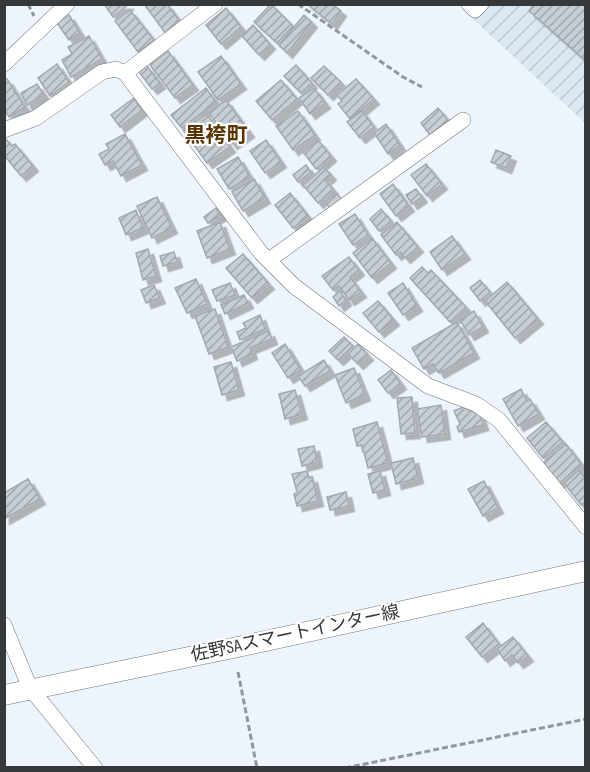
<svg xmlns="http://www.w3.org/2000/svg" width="590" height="772" font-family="'Sofia Sans Condensed','Noto Sans JP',sans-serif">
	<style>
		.industrial { fill: url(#industrial-furrows) }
		.building { fill: url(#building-hatch); stroke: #a3a9b0; stroke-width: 1.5; filter: url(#shadow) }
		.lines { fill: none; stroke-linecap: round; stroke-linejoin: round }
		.minor-casing { stroke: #71777d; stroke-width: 16 }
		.major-casing { stroke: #71777d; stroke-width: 21 }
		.path { stroke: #92979c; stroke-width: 3; stroke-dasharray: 6 3; stroke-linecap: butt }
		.minor { stroke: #fff; stroke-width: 15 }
		.major { stroke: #fff; stroke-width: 20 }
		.labels { text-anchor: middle; stroke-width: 4.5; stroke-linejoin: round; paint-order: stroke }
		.street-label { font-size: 18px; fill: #36393b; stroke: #fff }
		.quarter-label { font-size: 21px; font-weight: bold; fill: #583400; stroke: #fff }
	</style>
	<defs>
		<pattern id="industrial-furrows" width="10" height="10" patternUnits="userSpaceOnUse" patternTransform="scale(1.5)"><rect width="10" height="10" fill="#dbe7f3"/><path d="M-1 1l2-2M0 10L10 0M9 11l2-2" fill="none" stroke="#bdc7d1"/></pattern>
		<pattern id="building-hatch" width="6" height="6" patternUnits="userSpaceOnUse" patternTransform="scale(1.5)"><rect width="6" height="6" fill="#c6cdd3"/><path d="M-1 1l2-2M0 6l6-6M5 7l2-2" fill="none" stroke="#a2a7ac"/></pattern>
		<filter id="shadow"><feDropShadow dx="5.5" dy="5.5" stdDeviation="0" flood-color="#0004"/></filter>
	</defs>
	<rect width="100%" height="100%" fill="#edf4fb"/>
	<!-- industrial -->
	<path class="industrial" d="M 460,5 L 585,5 L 585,123 L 473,19 Z"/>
	<!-- building -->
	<path class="building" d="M 104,4 L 128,4 L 128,5 L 113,17 Z
		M 144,4 L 167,4 L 181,23 L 166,34 Z
		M 271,4 L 293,26 L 277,43 L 254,22 Z
		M 307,4 L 332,4 L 341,11 L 332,24 Z
		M 534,4 L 586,4 L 586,61 L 529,11 Z
		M 226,8 L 241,27 L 221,44 L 206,25 Z
		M 130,10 L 154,40 L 138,52 L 115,21 Z
		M 69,15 L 80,33 L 69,40 L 57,23 Z
		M 304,15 L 312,22 L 287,53 L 279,45 Z
		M 253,25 L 270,44 L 259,55 L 242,36 Z
		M 89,36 L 102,59 L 71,77 L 62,60 L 72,54 L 68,47 Z
		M 168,51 L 193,85 L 175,98 L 150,65 Z
		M 221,56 L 241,84 L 218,100 L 198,72 Z
		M 57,64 L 69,82 L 50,96 L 38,78 Z
		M 296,65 L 312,83 L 301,93 L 284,76 Z
		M 147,66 L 160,83 L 152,89 L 139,72 Z
		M 324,66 L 341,82 L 328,95 L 311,78 Z
		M 7,79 L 25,107 L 9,117 L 4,109 L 4,80 Z
		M 356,79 L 374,99 L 350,119 L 338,104 L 342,101 L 337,95 Z
		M 281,80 L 297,99 L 272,120 L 256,101 Z
		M 37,84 L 44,95 L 27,105 L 21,93 Z
		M 206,88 L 216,102 L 182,128 L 171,115 Z
		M 314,88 L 325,103 L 310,114 L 299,98 Z
		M 134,98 L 142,110 L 120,127 L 111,115 Z
		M 226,100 L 249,132 L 232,144 L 209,113 Z
		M 438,108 L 448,120 L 430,135 L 421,123 Z
		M 298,111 L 315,135 L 293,150 L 276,126 Z
		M 362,111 L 374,127 L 360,138 L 347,122 Z
		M 207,114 L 230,147 L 207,163 L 183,130 Z
		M 386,124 L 400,145 L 388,154 L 374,133 Z
		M 125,134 L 142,165 L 121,176 L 113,161 L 105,165 L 99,154 L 109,149 L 106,144 Z
		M 4,137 L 12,146 L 15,144 L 33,166 L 21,176 L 4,155 Z
		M 266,140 L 281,162 L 265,173 L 250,151 Z
		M 318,140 L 331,156 L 316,169 L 303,152 Z
		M 496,150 L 511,156 L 506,168 L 491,162 Z
		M 238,157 L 250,177 L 229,189 L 217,169 Z
		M 426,164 L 442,184 L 427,196 L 411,175 Z
		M 306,165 L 311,172 L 298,182 L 293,175 Z
		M 324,167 L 331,175 L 325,180 L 333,189 L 318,203 L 303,185 Z
		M 254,179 L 265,198 L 243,211 L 232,192 Z
		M 393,184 L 409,206 L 396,216 L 380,194 Z
		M 416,189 L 422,197 L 412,204 L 406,195 Z
		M 290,193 L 308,216 L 293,228 L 275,205 Z
		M 336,193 L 344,202 L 332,211 L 325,202 Z
		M 157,197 L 172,228 L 152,238 L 137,206 Z
		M 216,208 L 221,215 L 208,223 L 204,217 Z
		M 381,209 L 391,221 L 379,231 L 370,219 Z
		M 136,210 L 143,228 L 126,235 L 119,218 Z
		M 355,214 L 368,235 L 353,245 L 339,224 Z
		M 220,222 L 230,249 L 207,258 L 197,231 Z
		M 397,222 L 418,247 L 405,258 L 400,252 L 396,255 L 381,235 Z
		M 452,236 L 465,254 L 442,270 L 430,252 Z
		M 372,238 L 391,263 L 372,278 L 353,253 Z
		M 148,249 L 156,276 L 143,280 L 136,253 Z
		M 174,252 L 177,262 L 163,266 L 160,256 Z
		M 243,254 L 269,284 L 252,298 L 226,268 Z
		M 349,257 L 359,270 L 350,277 L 361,292 L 349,300 L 339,286 L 333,290 L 322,276 Z
		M 422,267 L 428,273 L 431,270 L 466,307 L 450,322 L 410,278 Z
		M 196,279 L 207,304 L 187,313 L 175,288 Z
		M 480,280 L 490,292 L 480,301 L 470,288 Z
		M 507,282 L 538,319 L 515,338 L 485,301 Z
		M 230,283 L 235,295 L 217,301 L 212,290 Z
		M 403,283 L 417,306 L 403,315 L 388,293 Z
		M 154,285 L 160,298 L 146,303 L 141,290 Z
		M 340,291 L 346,300 L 339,306 L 333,297 Z
		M 244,295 L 248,303 L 225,314 L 221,305 Z
		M 378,301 L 394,320 L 379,332 L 363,313 Z
		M 215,309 L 228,347 L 209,354 L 195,316 Z
		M 474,311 L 483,327 L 469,335 L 460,320 Z
		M 260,315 L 265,329 L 240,340 L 237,332 L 246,328 L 243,323 Z
		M 457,322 L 474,353 L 439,373 L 433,364 L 424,369 L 412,348 Z
		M 269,331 L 272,339 L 250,348 L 252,354 L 237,361 L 231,347 Z
		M 344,337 L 353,346 L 338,360 L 329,351 Z
		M 285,344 L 301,370 L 288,378 L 272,353 Z
		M 358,344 L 368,355 L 358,364 L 348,354 Z
		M 324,360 L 330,371 L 305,386 L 298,376 Z
		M 231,362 L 239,390 L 222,395 L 214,367 Z
		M 354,368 L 365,395 L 346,403 L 335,375 Z
		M 391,370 L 401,384 L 388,393 L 378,380 Z
		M 521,389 L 527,401 L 530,399 L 539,414 L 518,426 L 503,399 Z
		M 295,390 L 302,414 L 285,419 L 279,394 Z
		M 412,397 L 415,433 L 401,434 L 397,398 Z
		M 441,405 L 445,434 L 422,437 L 417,409 Z
		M 463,407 L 480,415 L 483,425 L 459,432 L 457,427 L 460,424 L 454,411 Z
		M 377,422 L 388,463 L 368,468 L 362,445 L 357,446 L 353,429 Z
		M 546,422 L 563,442 L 543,458 L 527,438 Z
		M 566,444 L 582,465 L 559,483 L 543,463 Z
		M 314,446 L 317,462 L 302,466 L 298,449 Z
		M 413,458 L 418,478 L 396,484 L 391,463 Z
		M 579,470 L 586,479 L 586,502 L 581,505 L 564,483 Z
		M 307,471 L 309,478 L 312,477 L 318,501 L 297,506 L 294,494 L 297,492 L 292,474 Z
		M 380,471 L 385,490 L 373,493 L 368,474 Z
		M 28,479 L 40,499 L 4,519 L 4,493 Z
		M 484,481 L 498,508 L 483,516 L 468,489 Z
		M 346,492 L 349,506 L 330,510 L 327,497 Z
		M 483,623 L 499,644 L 482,657 L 466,637 Z
		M 513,637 L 528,656 L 518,663 L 512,655 L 505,661 L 497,649 Z"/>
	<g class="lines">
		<defs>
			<path id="minor" d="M 469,4 L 475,10 L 481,4
				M 4,64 L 67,4
				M 125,73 L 215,4
				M 4,130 L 36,118 L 102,72 L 116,69 L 125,73 L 261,253 L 294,286 L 428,386 L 476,404 L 499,420 L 586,527
				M 269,260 L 463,120
				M 4,625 L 30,688 L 95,768"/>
			<path id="major" d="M 4,695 L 233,648 L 586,571"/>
		</defs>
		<!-- minor casing -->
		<use href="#minor" class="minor-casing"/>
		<!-- major casing -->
		<use href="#major" class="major-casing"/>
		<!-- path -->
		<path class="path" d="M 28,4 L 34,16
			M 298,4 L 403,77 L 422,87
			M 238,672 L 257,768
			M 345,768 L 586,719"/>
		<!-- minor -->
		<use href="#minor" class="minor"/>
		<!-- major -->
		<use href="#major" class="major"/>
	</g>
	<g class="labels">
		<!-- street labels -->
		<g class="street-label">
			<text transform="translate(295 633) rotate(-12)" y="6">佐野SAスマートインター線</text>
		</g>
		<!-- quarter labels -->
		<g class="quarter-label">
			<text x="216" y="142">黒袴町</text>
		</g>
	</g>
	<!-- border -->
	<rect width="590" height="772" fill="none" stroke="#36393b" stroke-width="12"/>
</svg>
